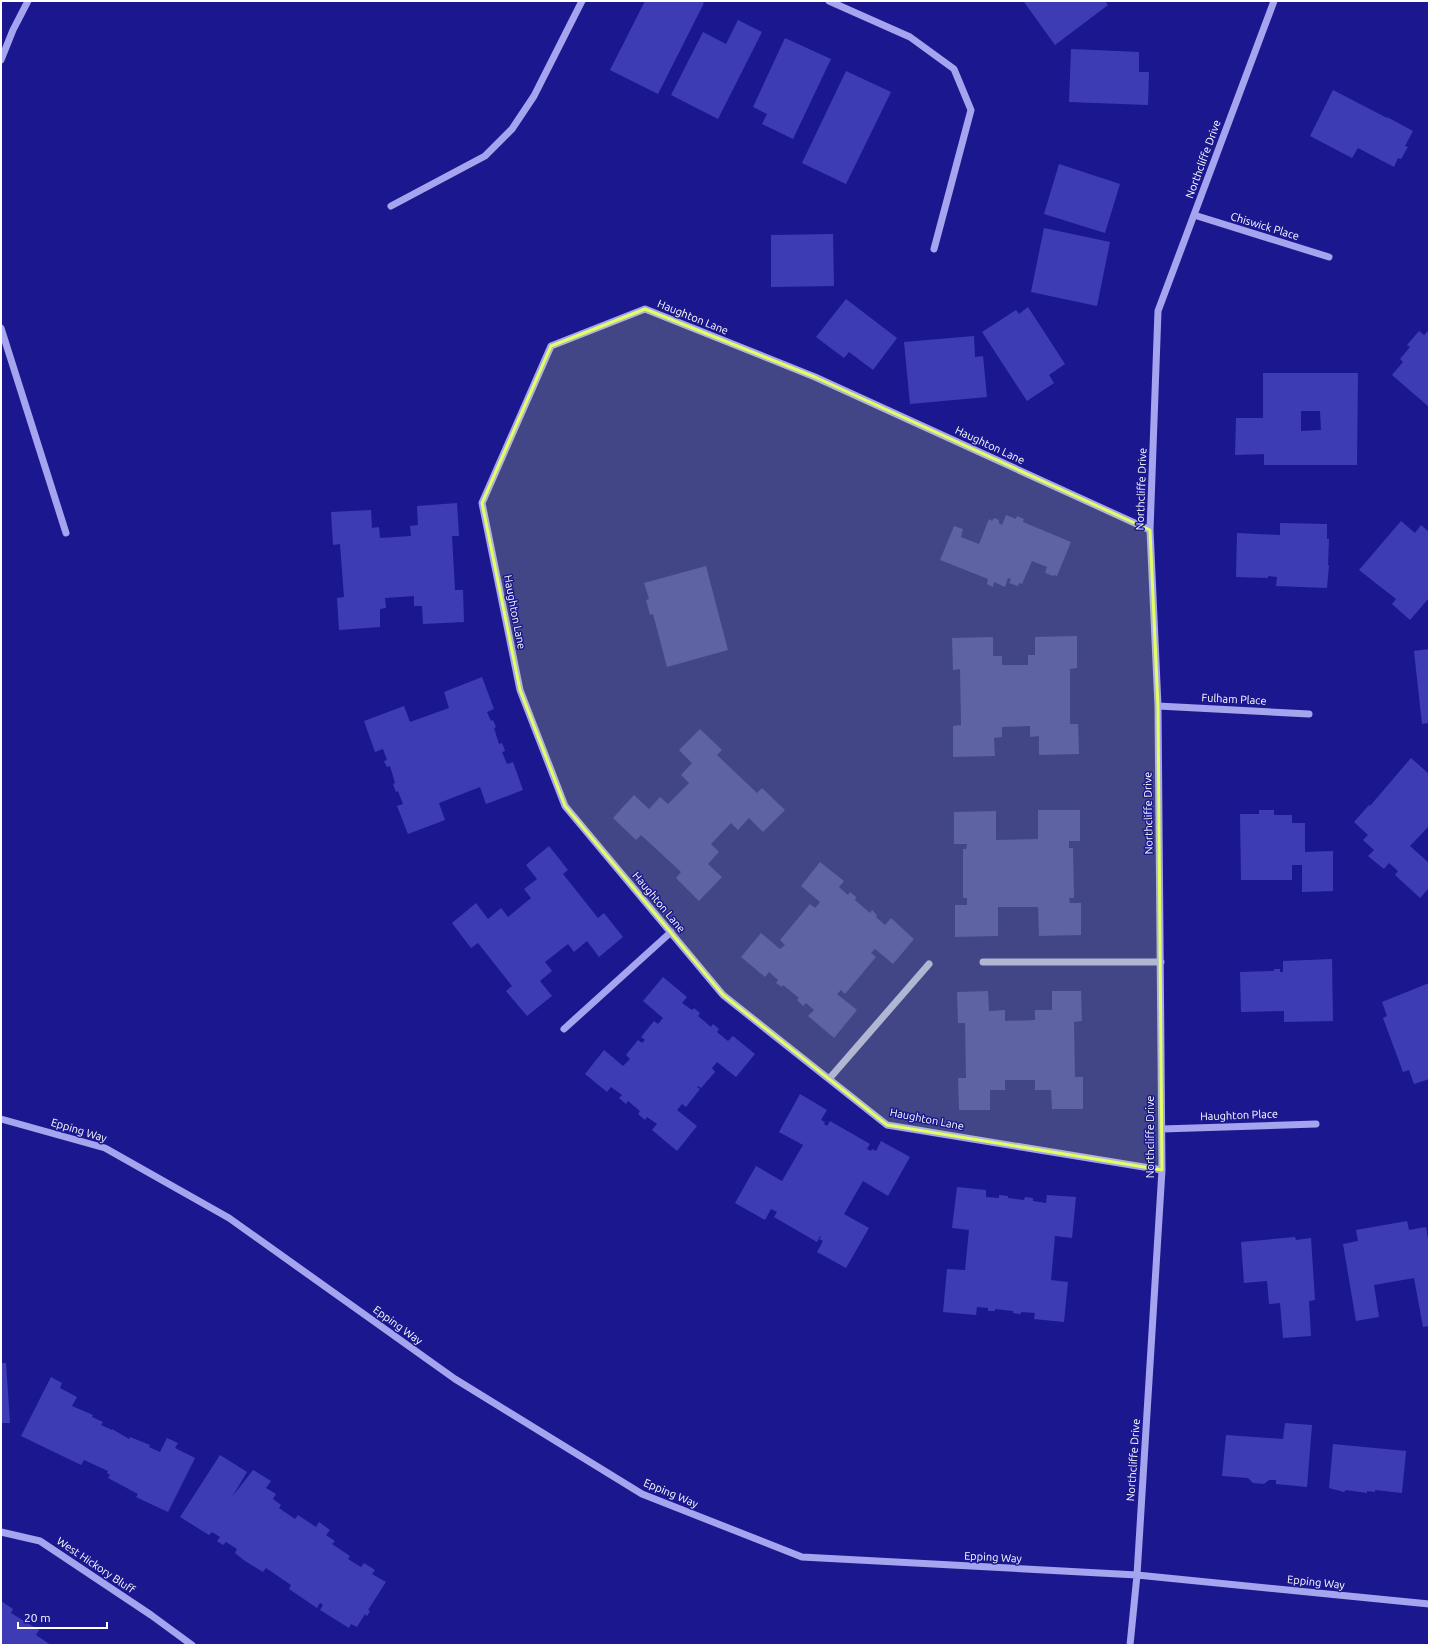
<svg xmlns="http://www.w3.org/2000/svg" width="1430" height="1646" font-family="Ubuntu,sans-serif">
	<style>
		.building { fill: #3e3cb5; fill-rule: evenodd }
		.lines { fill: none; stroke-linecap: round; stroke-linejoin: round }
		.minor { stroke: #a5a4ef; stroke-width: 7 }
		.marked { fill: #e3ff62; fill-opacity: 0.2; stroke: #e3ff62; stroke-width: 3; stroke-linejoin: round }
		.labels { text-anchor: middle; stroke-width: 3; stroke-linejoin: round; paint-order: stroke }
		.street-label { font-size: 11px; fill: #fff; stroke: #1b188f }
	</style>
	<rect width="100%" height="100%" fill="#1b188f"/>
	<!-- building -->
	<path class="building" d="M 645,1 L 701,1 L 704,3 L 658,94 L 610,70 Z
		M 1025,1 L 1105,1 L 1108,5 L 1055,45 L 1024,2 Z
		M 738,20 L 762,32 L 718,119 L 671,95 L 703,32 L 726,44 Z
		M 785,38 L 831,59 L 793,139 L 762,124 L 767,114 L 753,107 Z
		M 1071,49 L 1139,52 L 1139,72 L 1149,72 L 1148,105 L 1069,102 Z
		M 846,71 L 891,92 L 846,184 L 802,163 Z
		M 1333,90 L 1387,118 L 1387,117 L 1413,131 L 1405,146 L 1408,147 L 1401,159 L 1398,158 L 1394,167 L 1358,148 L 1352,158 L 1310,136 Z
		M 1059,164 L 1120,184 L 1105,233 L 1044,214 Z
		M 1044,228 L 1110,242 L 1097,306 L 1031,292 Z
		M 833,234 L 834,286 L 771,287 L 771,235 Z
		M 846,299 L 897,338 L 873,370 L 849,352 L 844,358 L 816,337 Z
		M 1028,307 L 1065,364 L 1049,375 L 1054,383 L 1027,401 L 982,332 L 1016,310 L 1019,314 Z
		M 1429,330 L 1429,407 L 1392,375 L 1403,362 L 1400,359 L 1410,347 L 1407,345 L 1419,331 L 1424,335 Z
		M 974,336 L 975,357 L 983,356 L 987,397 L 910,404 L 904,342 Z
		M 1263,373 L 1358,373 L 1357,465 L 1264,465 L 1264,454 L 1235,455 L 1236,418 L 1263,418 ZM 1301,411 L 1320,411 L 1321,430 L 1301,431 Z
		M 457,503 L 459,536 L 452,536 L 455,590 L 463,590 L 464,622 L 423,624 L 422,606 L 414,606 L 414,596 L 385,598 L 386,608 L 380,609 L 380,627 L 339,630 L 337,598 L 344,597 L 340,544 L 333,545 L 331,512 L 371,510 L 372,528 L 379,527 L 380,538 L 411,536 L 410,526 L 418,525 L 417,506 Z
		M 1006,515 L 1016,519 L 1017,516 L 1024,519 L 1023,522 L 1071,542 L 1057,576 L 1054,575 L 1053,576 L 1045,573 L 1047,567 L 1032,561 L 1022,584 L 1019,583 L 1018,586 L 1009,583 L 1011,579 L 1008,578 L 1005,587 L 994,582 L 993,587 L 987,584 L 988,579 L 940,560 L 954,526 L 963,529 L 961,537 L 979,544 L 989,519 L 992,521 L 994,518 L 999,520 L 999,523 L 1002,525 Z
		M 1401,521 L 1415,533 L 1421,525 L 1429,532 L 1429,598 L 1410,620 L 1392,604 L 1396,599 L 1359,570 Z
		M 1280,523 L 1327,524 L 1327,539 L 1329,539 L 1328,565 L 1329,565 L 1327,588 L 1276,586 L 1277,577 L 1268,576 L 1268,578 L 1236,577 L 1237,533 L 1280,535 Z
		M 706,566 L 728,650 L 667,667 L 653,614 L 650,615 L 646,600 L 649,599 L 644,583 Z
		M 1077,636 L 1077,668 L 1070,669 L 1070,724 L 1078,724 L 1079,754 L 1039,755 L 1039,736 L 1030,737 L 1030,726 L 1002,727 L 1002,737 L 994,738 L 995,756 L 953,757 L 953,726 L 961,725 L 960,669 L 953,670 L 952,638 L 993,637 L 993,656 L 1002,656 L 1002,665 L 1028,665 L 1028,655 L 1035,655 L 1035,637 Z
		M 1429,649 L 1429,723 L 1422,724 L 1414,651 Z
		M 482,677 L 494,709 L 487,712 L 491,721 L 493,720 L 496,727 L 494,728 L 499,744 L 502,743 L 505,751 L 502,752 L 507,764 L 513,762 L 523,790 L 486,804 L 480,787 L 439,803 L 445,820 L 408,834 L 397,806 L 403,804 L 398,791 L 396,792 L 393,784 L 395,783 L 390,766 L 387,767 L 384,761 L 387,760 L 383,749 L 375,752 L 364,721 L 404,706 L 410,722 L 449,708 L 444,692 Z
		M 700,729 L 722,750 L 717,755 L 757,793 L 762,788 L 785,810 L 763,832 L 749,818 L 738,830 L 731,823 L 711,844 L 719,852 L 708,864 L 722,877 L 699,901 L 676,878 L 681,872 L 641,835 L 636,840 L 613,818 L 634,795 L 649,809 L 660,797 L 668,804 L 689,783 L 681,775 L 692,763 L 679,750 Z
		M 1411,758 L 1429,774 L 1429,826 L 1410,846 L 1429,863 L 1429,888 L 1420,898 L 1395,875 L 1398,871 L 1389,863 L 1384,869 L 1368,856 L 1374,850 L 1363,840 L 1368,835 L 1354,822 L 1369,805 L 1370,806 Z
		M 1038,810 L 1080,810 L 1080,841 L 1069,841 L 1069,848 L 1073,848 L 1074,898 L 1069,898 L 1070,903 L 1081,903 L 1081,935 L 1039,936 L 1038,907 L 998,907 L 998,936 L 955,937 L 955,905 L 967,905 L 967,898 L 963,898 L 963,849 L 966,849 L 967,844 L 954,844 L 954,812 L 996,811 L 996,840 L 1038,839 Z
		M 1259,810 L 1274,810 L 1274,815 L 1292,815 L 1292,823 L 1305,823 L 1305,852 L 1333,851 L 1333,891 L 1302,892 L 1302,865 L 1292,865 L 1292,880 L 1241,880 L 1240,814 L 1259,814 Z
		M 549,846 L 568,870 L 563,874 L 598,918 L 604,913 L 623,937 L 599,957 L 587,941 L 574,952 L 568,944 L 545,962 L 552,971 L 540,981 L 552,996 L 527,1016 L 506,991 L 512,986 L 478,943 L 471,948 L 452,923 L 476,903 L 488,919 L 501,908 L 508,917 L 531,898 L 524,889 L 537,879 L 526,865 Z
		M 820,862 L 844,881 L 839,887 L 848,895 L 850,892 L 856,897 L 855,900 L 870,913 L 872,910 L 877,915 L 876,917 L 885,925 L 891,918 L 914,939 L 893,964 L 875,949 L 871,953 L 876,957 L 845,994 L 841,990 L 837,994 L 857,1010 L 834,1038 L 808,1016 L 814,1010 L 806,1003 L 803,1006 L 797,1000 L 799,998 L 783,985 L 782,987 L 776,983 L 778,980 L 769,972 L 765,977 L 741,957 L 761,933 L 780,949 L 785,945 L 780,940 L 810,904 L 815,908 L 820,902 L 801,886 Z
		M 1332,959 L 1333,1021 L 1284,1022 L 1284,1011 L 1241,1012 L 1240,972 L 1274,971 L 1274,969 L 1280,969 L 1280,972 L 1283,972 L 1283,961 Z
		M 663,977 L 687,997 L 682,1003 L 692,1010 L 694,1008 L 700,1013 L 698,1016 L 711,1027 L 713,1024 L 719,1029 L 717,1032 L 728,1041 L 733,1036 L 755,1054 L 736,1077 L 717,1062 L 712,1068 L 715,1072 L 701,1088 L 698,1086 L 697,1087 L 700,1089 L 686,1107 L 682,1104 L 677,1110 L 697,1126 L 677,1151 L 652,1130 L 657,1124 L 647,1117 L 645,1120 L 638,1114 L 640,1111 L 628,1101 L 626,1104 L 619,1098 L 622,1095 L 611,1087 L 607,1092 L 585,1074 L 604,1050 L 623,1066 L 630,1059 L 626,1055 L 638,1040 L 642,1043 L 645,1040 L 641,1037 L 654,1021 L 658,1024 L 663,1018 L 643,1001 Z
		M 1429,983 L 1429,1079 L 1414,1084 L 1409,1070 L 1403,1072 L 1383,1018 L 1387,1016 L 1382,1002 Z
		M 988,991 L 989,1011 L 1005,1010 L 1005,1021 L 1035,1020 L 1035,1010 L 1052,1010 L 1052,991 L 1081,991 L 1082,1021 L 1074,1022 L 1075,1077 L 1083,1077 L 1083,1109 L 1052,1109 L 1051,1090 L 1035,1090 L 1035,1080 L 1005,1080 L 1005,1090 L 990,1090 L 990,1110 L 959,1110 L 958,1078 L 966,1078 L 965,1023 L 958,1023 L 957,992 Z
		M 800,1094 L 827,1110 L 821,1120 L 825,1122 L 824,1124 L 827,1126 L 830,1121 L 870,1144 L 867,1149 L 871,1151 L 872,1149 L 876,1151 L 881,1141 L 910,1157 L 888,1196 L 863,1181 L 844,1214 L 869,1228 L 846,1268 L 817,1252 L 823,1241 L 819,1239 L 821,1237 L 820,1236 L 817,1242 L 774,1217 L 777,1212 L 771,1209 L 765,1220 L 735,1203 L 756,1166 L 782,1181 L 803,1145 L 779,1132 Z
		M 957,1187 L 986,1190 L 986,1197 L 999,1198 L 999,1195 L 1008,1196 L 1008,1198 L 1024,1200 L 1025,1197 L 1033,1198 L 1033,1201 L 1046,1203 L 1047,1195 L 1076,1197 L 1072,1238 L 1055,1236 L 1051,1280 L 1068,1282 L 1064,1322 L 1034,1319 L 1035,1313 L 1021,1312 L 1021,1314 L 1013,1313 L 1013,1311 L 995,1309 L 995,1311 L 988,1311 L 988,1308 L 977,1307 L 976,1315 L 943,1312 L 947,1269 L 965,1270 L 969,1230 L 952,1228 Z
		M 1407,1221 L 1409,1230 L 1426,1227 L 1429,1245 L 1429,1326 L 1423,1327 L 1414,1278 L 1374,1285 L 1379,1317 L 1356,1321 L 1343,1244 L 1358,1241 L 1356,1230 Z
		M 1295,1237 L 1296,1240 L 1311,1238 L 1315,1300 L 1309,1301 L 1311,1336 L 1283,1338 L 1280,1303 L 1269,1304 L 1267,1281 L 1244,1283 L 1241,1242 Z
		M 1,1363 L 6,1363 L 10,1423 L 1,1423 Z
		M 51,1377 L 62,1383 L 60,1388 L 77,1397 L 72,1406 L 93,1415 L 92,1417 L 103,1422 L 101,1425 L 112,1430 L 112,1429 L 129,1439 L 130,1437 L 150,1445 L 149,1447 L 160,1452 L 167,1438 L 178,1443 L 175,1448 L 195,1458 L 168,1512 L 136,1497 L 138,1494 L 108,1478 L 110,1475 L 107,1473 L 108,1471 L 84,1460 L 81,1465 L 21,1436 Z
		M 1285,1423 L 1312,1425 L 1307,1487 L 1276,1484 L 1276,1480 L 1269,1480 L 1264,1484 L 1253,1483 L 1248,1478 L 1222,1476 L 1226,1435 L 1283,1439 Z
		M 1333,1444 L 1406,1451 L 1402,1493 L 1375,1490 L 1375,1492 L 1367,1491 L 1367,1493 L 1346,1490 L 1344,1492 L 1329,1488 Z
		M 220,1455 L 247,1472 L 232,1497 L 253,1470 L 271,1481 L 266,1488 L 276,1494 L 273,1499 L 281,1505 L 279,1508 L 295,1519 L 298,1515 L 316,1527 L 319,1522 L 330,1530 L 326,1535 L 335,1541 L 332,1544 L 350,1556 L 348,1559 L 361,1567 L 364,1563 L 375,1570 L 372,1574 L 386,1582 L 368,1610 L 370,1611 L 367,1616 L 365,1614 L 357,1627 L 351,1624 L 349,1628 L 320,1610 L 323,1605 L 320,1603 L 317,1608 L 289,1589 L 291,1585 L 266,1568 L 263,1572 L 245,1561 L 235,1553 L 237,1549 L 226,1542 L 223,1545 L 217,1541 L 220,1537 L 212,1532 L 209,1535 L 180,1517 Z
		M 1,1601 L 13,1609 L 11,1613 L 39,1630 L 36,1635 L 51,1645 L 1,1645 Z"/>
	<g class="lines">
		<!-- minor -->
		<path class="minor" d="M 829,1 L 910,37 L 954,69 L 971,110 L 934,249
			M 1,60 L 13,30 L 28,1
			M 391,206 L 485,156 L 512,129 L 534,96 L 582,1
			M 1194,215 L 1329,257
			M 1,328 L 66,533
			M 1150,530 L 815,377 L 645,309 L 551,346 L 482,503 L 520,690 L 565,806 L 723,995 L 887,1125 L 1162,1170
			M 1158,706 L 1309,714
			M 983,962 L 1161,962
			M 564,1029 L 671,932
			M 829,1079 L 929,964
			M 1,1119 L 105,1148 L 229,1218 L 455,1379 L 642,1494 L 802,1557 L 1137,1575 L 1429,1604
			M 1162,1129 L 1316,1124
			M 1,1532 L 40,1541 L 151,1615 L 192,1645
			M 1130,1645 L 1137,1575 L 1162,1170 L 1158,706 L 1150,530 L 1158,311 L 1274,1"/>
	</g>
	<!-- marked area -->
	<path class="marked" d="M 645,309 L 815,377 L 1150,530 L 1158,706 L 1162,1170 L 887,1125 L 723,995 L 565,806 L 520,690 L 482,503 L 551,346 Z"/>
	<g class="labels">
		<!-- street labels -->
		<g class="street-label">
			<text transform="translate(1203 159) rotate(-70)" y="4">Northcliffe Drive</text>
			<text transform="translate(1265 226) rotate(17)" y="4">Chiswick Place</text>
			<text transform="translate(693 317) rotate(22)" y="4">Haughton Lane</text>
			<text transform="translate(990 445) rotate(25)" y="4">Haughton Lane</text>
			<text transform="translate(1141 489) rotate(-88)" y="4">Northcliffe Drive</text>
			<text transform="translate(515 612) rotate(79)" y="4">Haughton Lane</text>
			<text transform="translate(1234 699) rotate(3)" y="4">Fulham Place</text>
			<text transform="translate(1148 813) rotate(-91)" y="4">Northcliffe Drive</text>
			<text transform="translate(659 902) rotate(50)" y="4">Haughton Lane</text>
			<text transform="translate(1239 1115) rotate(-2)" y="4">Haughton Place</text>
			<text transform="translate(927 1119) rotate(11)" y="4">Haughton Lane</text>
			<text transform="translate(79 1130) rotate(17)" y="4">Epping Way</text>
			<text transform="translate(1150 1137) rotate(-90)" y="4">Northcliffe Drive</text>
			<text transform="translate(398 1325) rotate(36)" y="4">Epping Way</text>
			<text transform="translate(1133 1460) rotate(-86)" y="4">Northcliffe Drive</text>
			<text transform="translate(671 1493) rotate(23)" y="4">Epping Way</text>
			<text transform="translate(993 1557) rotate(3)" y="4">Epping Way</text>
			<text transform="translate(96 1565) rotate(34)" y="4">West Hickory Bluff</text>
			<text transform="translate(1316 1582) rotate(6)" y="4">Epping Way</text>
		</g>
	</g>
	<!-- border -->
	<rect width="1430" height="1646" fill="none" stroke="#ffffff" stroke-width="4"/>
	<!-- scale -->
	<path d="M18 1622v6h89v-6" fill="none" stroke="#ffffff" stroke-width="2"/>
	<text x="24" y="1622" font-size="12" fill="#ffffff" stroke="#1b188f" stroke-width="3" paint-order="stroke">20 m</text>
</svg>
